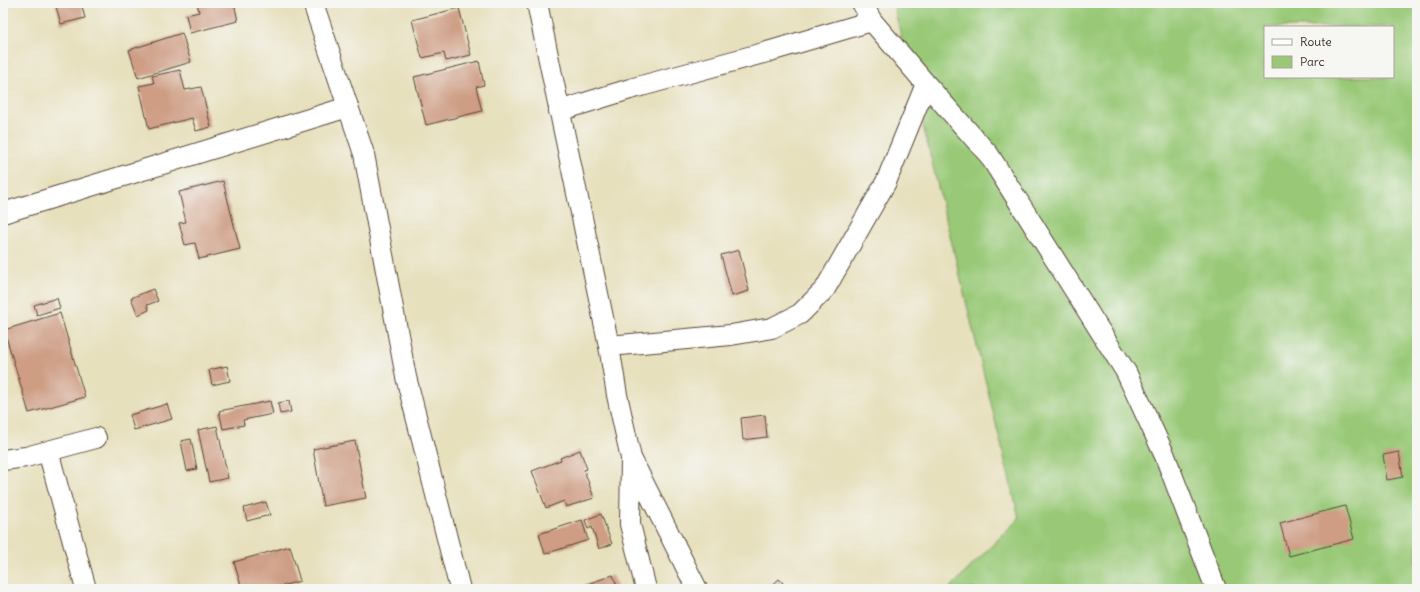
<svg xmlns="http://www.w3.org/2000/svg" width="1420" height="592" font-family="Delius,sans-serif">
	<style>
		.green { fill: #99c977; stroke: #6a7a4a; fill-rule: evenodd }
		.building { fill: #ce9d84 }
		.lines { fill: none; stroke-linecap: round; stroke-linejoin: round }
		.minor-casing { stroke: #554536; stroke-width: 22 }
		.minor { stroke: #fff; stroke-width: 20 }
	</style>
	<rect width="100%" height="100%" fill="#f6f6f2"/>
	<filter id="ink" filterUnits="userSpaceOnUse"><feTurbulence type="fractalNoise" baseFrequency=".025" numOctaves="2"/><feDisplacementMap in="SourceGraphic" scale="8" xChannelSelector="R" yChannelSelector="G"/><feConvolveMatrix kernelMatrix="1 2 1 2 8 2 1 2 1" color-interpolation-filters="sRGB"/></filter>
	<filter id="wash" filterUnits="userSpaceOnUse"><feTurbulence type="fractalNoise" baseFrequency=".012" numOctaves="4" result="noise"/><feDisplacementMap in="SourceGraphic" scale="16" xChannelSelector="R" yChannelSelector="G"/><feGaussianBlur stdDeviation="0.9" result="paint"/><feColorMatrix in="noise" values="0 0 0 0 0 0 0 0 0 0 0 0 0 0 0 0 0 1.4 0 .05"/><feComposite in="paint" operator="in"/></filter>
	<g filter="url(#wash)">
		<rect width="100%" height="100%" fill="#e7e0bd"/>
		<!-- green -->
		<path class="green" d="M 893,3 L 1417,3 L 1417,589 L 949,589 L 1019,518 ZM 1265,27 L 1393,27 L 1393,77 L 1265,77 Z"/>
		<g id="blocks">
			<!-- building -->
			<path class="building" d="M 55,3 L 81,3 L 85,18 L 61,24 Z
				M 197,3 L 234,3 L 238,21 L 190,33 L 186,15 L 199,12 Z
				M 459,8 L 471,55 L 446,61 L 444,53 L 422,58 L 412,20 Z
				M 182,33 L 191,62 L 138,78 L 129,50 Z
				M 479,61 L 484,85 L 476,87 L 482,111 L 426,125 L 414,77 Z
				M 180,70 L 185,90 L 201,87 L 211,127 L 196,131 L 192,118 L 149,129 L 139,86 L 154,83 L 152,76 Z
				M 223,181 L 240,249 L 199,259 L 195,243 L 185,245 L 179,223 L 186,222 L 179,192 Z
				M 739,250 L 749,291 L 732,296 L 721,255 Z
				M 153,289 L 158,301 L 147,305 L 149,310 L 138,315 L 131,298 Z
				M 57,298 L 60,308 L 37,315 L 34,305 Z
				M 60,313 L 85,397 L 29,413 L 4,330 Z
				M 227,366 L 230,381 L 212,385 L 209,370 Z
				M 270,401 L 273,414 L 243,420 L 244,425 L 223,429 L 219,411 Z
				M 289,401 L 291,412 L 280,414 L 278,403 Z
				M 167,404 L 172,419 L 134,430 L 130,415 Z
				M 765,415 L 767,437 L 743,440 L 741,418 Z
				M 217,426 L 228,478 L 209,482 L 198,430 Z
				M 191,439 L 197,469 L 187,471 L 181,441 Z
				M 355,441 L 366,498 L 323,506 L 313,449 Z
				M 580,450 L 587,469 L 584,470 L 594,498 L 566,507 L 564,501 L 546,508 L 532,471 L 561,460 L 560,458 Z
				M 1399,452 L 1403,477 L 1387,480 L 1383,455 Z
				M 266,502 L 270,515 L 247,521 L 244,508 Z
				M 1345,506 L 1354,539 L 1289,556 L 1280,523 Z
				M 601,514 L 612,544 L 599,549 L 592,527 L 588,529 L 585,520 Z
				M 582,520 L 588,540 L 545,554 L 539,534 Z
				M 290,546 L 300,581 L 271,589 L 242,589 L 234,562 Z
				M 613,575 L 618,589 L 573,589 Z
				M 779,579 L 789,589 L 768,589 Z"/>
		</g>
	</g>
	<g filter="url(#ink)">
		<use href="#blocks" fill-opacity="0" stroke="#554536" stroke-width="1"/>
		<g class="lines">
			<defs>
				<path id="minor" d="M 313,3 L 364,154 L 406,377 L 460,589
					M 537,3 L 609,346 L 617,395 L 631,458 L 697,589
					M 862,3 L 872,21 L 926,84 L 989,155 L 1126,372 L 1165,456 L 1216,589
					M 559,111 L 630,89 L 767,52 L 872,21
					M 3,213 L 348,107
					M 609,346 L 731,335 L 772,328 L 800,314 L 825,289 L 886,182 L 926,84
					M 48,451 L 86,589
					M 3,460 L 26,457 L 96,438
					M 631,460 L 630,524 L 646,589"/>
			</defs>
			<!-- minor casing -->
			<use href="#minor" class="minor-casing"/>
			<!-- minor -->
			<use href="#minor" class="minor"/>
		</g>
	</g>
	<!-- margin -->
	<rect width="1420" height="592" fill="none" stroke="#f6f6f2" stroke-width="16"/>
	<!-- legend -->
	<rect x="1264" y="26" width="130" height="52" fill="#f6f6f2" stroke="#aba49d"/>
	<rect x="1272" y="39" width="20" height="6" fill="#ffffff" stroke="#aba49d"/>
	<text x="1300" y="46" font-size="12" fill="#3b2a1e">Route</text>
	<rect x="1272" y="56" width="20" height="12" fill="#99c977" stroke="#aba49d"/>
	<text x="1300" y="66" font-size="12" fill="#3b2a1e">Parc</text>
</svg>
